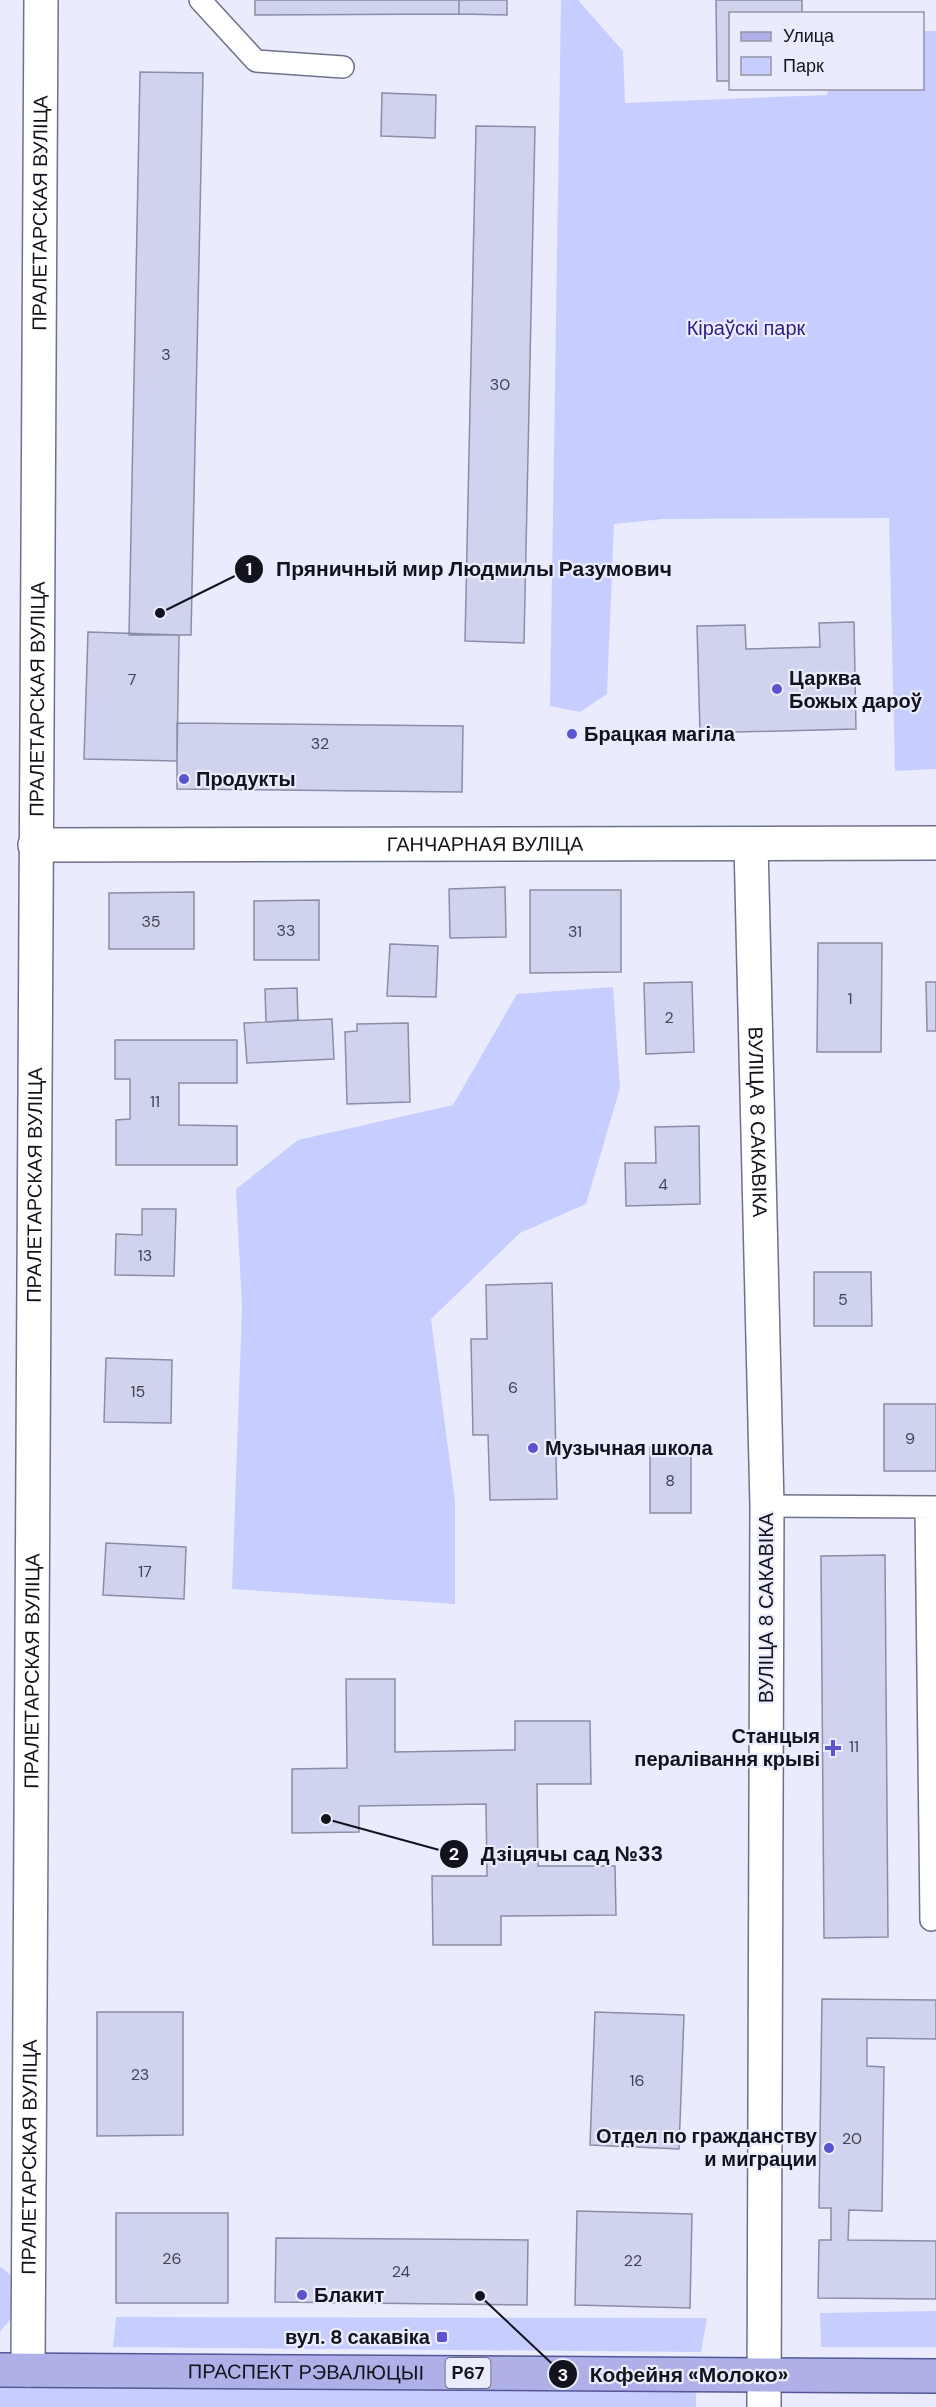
<svg xmlns="http://www.w3.org/2000/svg" width="936" height="2407" font-family="'DM Sans',sans-serif">
	<style>
		.green { fill: #c7cdfe }
		.building { fill: #d0d3ee; stroke: #8a8da7; stroke-width: 1.5 }
		.lines { fill: none; stroke-linecap: round; stroke-linejoin: round }
		.service-casing { stroke: #6e718a; stroke-width: 24 }
		.minor-casing { stroke: #6e718a; stroke-width: 36 }
		.primary-casing { stroke: #545796; stroke-width: 36 }
		.service { stroke: #fff; stroke-width: 21 }
		.minor { stroke: #fff; stroke-width: 33 }
		.primary { stroke: #aeb0e7; stroke-width: 33 }
		.poi-dot { fill: #5a55cd; stroke: #eaecfd; stroke-width: 2 }
		.labels { text-anchor: middle; stroke-width: 4.5; stroke-linejoin: round; paint-order: stroke }
		.number-label { font-size: 16px; fill: #424350 }
		.shield { fill: #eaecfd; stroke: #535460; stroke-width: 1.5 }
		.shield-label { font-size: 18px; font-weight: bold; fill: #12131c }
		.street-label { font-size: 20px; fill: #12131c; stroke: #eaecfd }
		.park-label { font-size: 20px; fill: #2e1f85; stroke: #eaecfd }
		.poi-label { font-size: 20px; font-weight: bold; fill: #12131c; stroke: #eaecfd; text-anchor: start }
		.leader { fill: none; stroke: #12131c; stroke-width: 2 }
		.callout-dot { fill: #12131c; stroke: #eaecfd; stroke-width: 2 }
		.mark-label { font-size: 18px; text-anchor: middle; font-weight: bold; fill: #fff }
		.callout-label { font-size: 21px; text-anchor: middle; font-weight: bold; fill: #12131c; stroke: #eaecfd; stroke-width: 4.5; stroke-linejoin: round; paint-order: stroke }
	</style>
	<rect width="100%" height="100%" fill="#eaecfd"/>
	<!-- green -->
	<path class="green" d="M 561,0 L 578,0 L 623,51 L 625,103 L 827,95 L 828,88 L 922,88 L 923,31 L 936,31 L 936,769 L 895,771 L 889,518 L 663,519 L 614,524 L 607,694 L 580,712 L 550,706 Z
		M 613,987 L 620,1088 L 586,1204 L 520,1233 L 431,1319 L 455,1501 L 455,1604 L 232,1589 L 242,1308 L 236,1189 L 298,1140 L 453,1105 L 517,994 Z
		M 0,2267 C 15,2274 21,2298 14,2313 C 12,2319 4,2326 0,2332 Z
		M 936,2311 L 936,2347 L 821,2347 L 820,2313 Z
		M 116,2317 L 707,2318 L 701,2352 L 113,2347 Z
		M 696,2384 L 696,2407 L 0,2407 L 0,2388 Z"/>
	<!-- building -->
	<path class="building" d="M 255,0 L 459,0 L 459,14 L 255,15 Z
		M 459,0 L 507,0 L 507,15 L 459,14 Z
		M 716,0 L 802,0 L 802,14 L 730,14 L 730,81 L 717,81 Z
		M 140,72 L 203,73 L 191,635 L 129,635 Z
		M 382,93 L 436,95 L 435,138 L 381,136 Z
		M 476,126 L 535,127 L 524,643 L 465,641 Z
		M 854,622 L 856,729 L 700,733 L 697,626 L 745,625 L 746,649 L 820,647 L 819,623 Z
		M 88,632 L 179,635 L 177,761 L 84,759 Z
		M 177,723 L 463,726 L 462,792 L 177,789 Z
		M 505,887 L 506,937 L 450,938 L 449,889 Z
		M 530,890 L 621,890 L 621,972 L 530,973 Z
		M 194,892 L 194,949 L 109,949 L 109,893 Z
		M 319,900 L 319,960 L 254,960 L 254,901 Z
		M 818,943 L 882,943 L 881,1052 L 817,1052 Z
		M 390,944 L 438,946 L 436,997 L 387,996 Z
		M 692,982 L 694,1052 L 646,1054 L 644,983 Z
		M 926,982 L 936,982 L 936,1031 L 927,1031 Z
		M 297,988 L 298,1020 L 266,1022 L 265,989 Z
		M 332,1019 L 334,1059 L 247,1063 L 244,1023 Z
		M 408,1023 L 410,1102 L 347,1104 L 345,1032 L 357,1031 L 357,1024 Z
		M 115,1040 L 237,1040 L 237,1083 L 179,1083 L 179,1125 L 237,1126 L 237,1165 L 116,1165 L 116,1120 L 130,1119 L 130,1079 L 115,1079 Z
		M 699,1126 L 700,1204 L 626,1206 L 625,1163 L 656,1163 L 655,1127 Z
		M 142,1209 L 176,1209 L 174,1276 L 115,1275 L 116,1234 L 142,1235 Z
		M 814,1272 L 871,1272 L 872,1326 L 814,1326 Z
		M 552,1283 L 557,1499 L 490,1500 L 488,1435 L 473,1435 L 471,1339 L 487,1339 L 486,1285 Z
		M 106,1358 L 172,1360 L 171,1423 L 104,1422 Z
		M 884,1404 L 936,1404 L 936,1471 L 884,1471 Z
		M 691,1446 L 691,1513 L 650,1513 L 650,1447 Z
		M 106,1543 L 186,1547 L 184,1599 L 103,1595 Z
		M 885,1555 L 888,1937 L 824,1938 L 821,1556 Z
		M 346,1679 L 395,1679 L 395,1752 L 515,1750 L 515,1721 L 590,1721 L 591,1784 L 537,1784 L 538,1866 L 615,1866 L 616,1915 L 501,1916 L 501,1945 L 433,1945 L 432,1876 L 487,1876 L 486,1804 L 359,1806 L 359,1832 L 292,1833 L 292,1769 L 347,1768 Z
		M 822,1999 L 936,2000 L 936,2039 L 867,2038 L 867,2066 L 884,2067 L 882,2211 L 849,2210 L 848,2240 L 936,2241 L 936,2299 L 818,2298 L 819,2240 L 831,2240 L 831,2208 L 819,2208 Z
		M 97,2012 L 183,2012 L 183,2135 L 97,2136 Z
		M 595,2012 L 684,2015 L 679,2149 L 590,2145 Z
		M 577,2211 L 692,2214 L 690,2308 L 575,2305 Z
		M 116,2213 L 228,2213 L 228,2303 L 116,2303 Z
		M 276,2238 L 528,2240 L 527,2305 L 275,2302 Z"/>
	<g class="lines">
		<defs>
			<path id="service" d="M 200,0 L 256,61 L 343,67
				M 767,1506 L 936,1507
				M 926,1507 L 931,1920"/>
			<g id="minor">
				<path id="s1" d="M 751,844 L 767,1506 L 764,2407"/>
				<path id="s2" d="M 35,845 L 936,843"/>
				<path id="s3" d="M 28,2370 L 41,0"/>
			</g>
			<g id="primary">
				<path id="s4" d="M 0,2370 L 936,2376"/>
			</g>
		</defs>
		<!-- service casing -->
		<use href="#service" class="service-casing"/>
		<!-- minor casing -->
		<use href="#minor" class="minor-casing"/>
		<!-- primary casing -->
		<use href="#primary" class="primary-casing"/>
		<!-- service -->
		<use href="#service" class="service"/>
		<!-- minor -->
		<use href="#minor" class="minor"/>
		<!-- primary -->
		<use href="#primary" class="primary"/>
	</g>
	<!-- markers -->
	<g class="poi-dot">
		<circle cx="777" cy="689" r="6"/>
		<circle cx="572" cy="734" r="6"/>
		<circle cx="184" cy="779" r="6"/>
		<circle cx="533" cy="1448" r="6"/>
		<path d="M830 1739h6v6h6v6h-6v6h-6v-6h-6v-6h6z"/>
		<circle cx="829" cy="2148" r="6"/>
		<circle cx="302" cy="2295" r="6"/>
		<rect x="436" y="2331" width="12" height="12" rx="3"/>
	</g>
	<g class="labels">
		<!-- number labels -->
		<g class="number-label">
			<text x="166" y="360">3</text>
			<text x="500" y="390">30</text>
			<text x="132" y="685">7</text>
			<text x="320" y="749">32</text>
			<text x="151" y="927">35</text>
			<text x="286" y="936">33</text>
			<text x="575" y="937">31</text>
			<text x="850" y="1004">1</text>
			<text x="669" y="1023">2</text>
			<text x="155" y="1107">11</text>
			<text x="663" y="1190">4</text>
			<text x="145" y="1261">13</text>
			<text x="843" y="1305">5</text>
			<text x="513" y="1393">6</text>
			<text x="138" y="1397">15</text>
			<text x="910" y="1444">9</text>
			<text x="670" y="1486">8</text>
			<text x="145" y="1577">17</text>
			<text x="854" y="1752">11</text>
			<text x="140" y="2080">23</text>
			<text x="637" y="2086">16</text>
			<text x="852" y="2144">20</text>
			<text x="172" y="2264">26</text>
			<text x="633" y="2266">22</text>
			<text x="401" y="2277">24</text>
		</g>
		<!-- shield labels -->
		<rect class="shield" x="445.5" y="2358" width="45" height="30" rx="4.5"/>
		<g class="shield-label">
			<text x="468" y="2379">Р67</text>
		</g>
		<!-- street labels -->
		<g class="street-label">
			<text dy="7" stroke="none"><textPath href="#s3" startOffset="2157">ПРАЛЕТАРСКАЯ ВУЛІЦА</textPath></text>
			<text dy="7" stroke="none"><textPath href="#s3" startOffset="1671">ПРАЛЕТАРСКАЯ ВУЛІЦА</textPath></text>
			<text dy="7" stroke="none"><textPath href="#s2" startOffset="450">ГАНЧАРНАЯ ВУЛІЦА</textPath></text>
			<text dy="7" stroke="none"><textPath href="#s1" startOffset="278">ВУЛІЦА 8 САКАВІКА</textPath></text>
			<text dy="7" stroke="none"><textPath href="#s3" startOffset="1185">ПРАЛЕТАРСКАЯ ВУЛІЦА</textPath></text>
			<text transform="translate(766 1608) rotate(-90)" y="7">ВУЛІЦА 8 САКАВІКА</text>
			<text dy="7" stroke="none"><textPath href="#s3" startOffset="699">ПРАЛЕТАРСКАЯ ВУЛІЦА</textPath></text>
			<text dy="7" stroke="none"><textPath href="#s3" startOffset="213">ПРАЛЕТАРСКАЯ ВУЛІЦА</textPath></text>
			<text dy="7" stroke="none"><textPath href="#s4" startOffset="306">ПРАСПЕКТ РЭВАЛЮЦЫІ</textPath></text>
		</g>
		<!-- park labels -->
		<g class="park-label">
			<text x="746" y="335">Кіраўскі парк</text>
		</g>
		<!-- poi labels -->
		<g class="poi-label">
			<text x="789" y="685">Царква<tspan x="789" dy="23">Божых дароў</tspan></text>
			<text x="584" y="741">Брацкая магіла</text>
			<text x="196" y="786">Продукты</text>
			<text x="545" y="1455">Музычная школа</text>
			<text x="820" y="1743" text-anchor="end">Станцыя<tspan x="820" dy="23">пералівання крыві</tspan></text>
			<text x="817" y="2143" text-anchor="end">Отдел по гражданству<tspan x="817" dy="23">и миграции</tspan></text>
			<text x="314" y="2302">Блакит</text>
			<text x="430" y="2344" text-anchor="end">вул. 8 сакавіка</text>
		</g>
	</g>
	<!-- callouts -->
	<path class="leader" d="M160 613L249 569M326 1819L454 1854M480 2296L563 2374"/>
	<g class="callout-dot">
		<circle cx="160" cy="613" r="6"/>
		<circle cx="326" cy="1819" r="6"/>
		<circle cx="480" cy="2296" r="6"/>
		<circle cx="249" cy="569" r="15"/>
		<circle cx="454" cy="1854" r="15"/>
		<circle cx="563" cy="2374" r="15"/>
	</g>
	<g class="mark-label">
		<text x="249" y="575">1</text>
		<text x="454" y="1860">2</text>
		<text x="563" y="2381">3</text>
	</g>
	<g class="callout-label">
		<text x="474" y="576">Пряничный мир Людмилы Разумович</text>
		<text x="572" y="1861">Дзіцячы сад №33</text>
		<text x="689" y="2382">Кофейня «Молоко»</text>
	</g>
	<!-- legend -->
	<rect x="729" y="12" width="195" height="78" fill="#eaecfd" stroke="#9495a3" stroke-width="1.5"/>
	<rect x="741" y="32" width="30" height="9" fill="#aeb0e7" stroke="#9495a3" stroke-width="1.5"/>
	<text x="783" y="42" font-size="18" fill="#12131c">Улица</text>
	<rect x="741" y="57" width="30" height="18" fill="#c7cdfe" stroke="#9495a3" stroke-width="1.5"/>
	<text x="783" y="72" font-size="18" fill="#12131c">Парк</text>
</svg>
